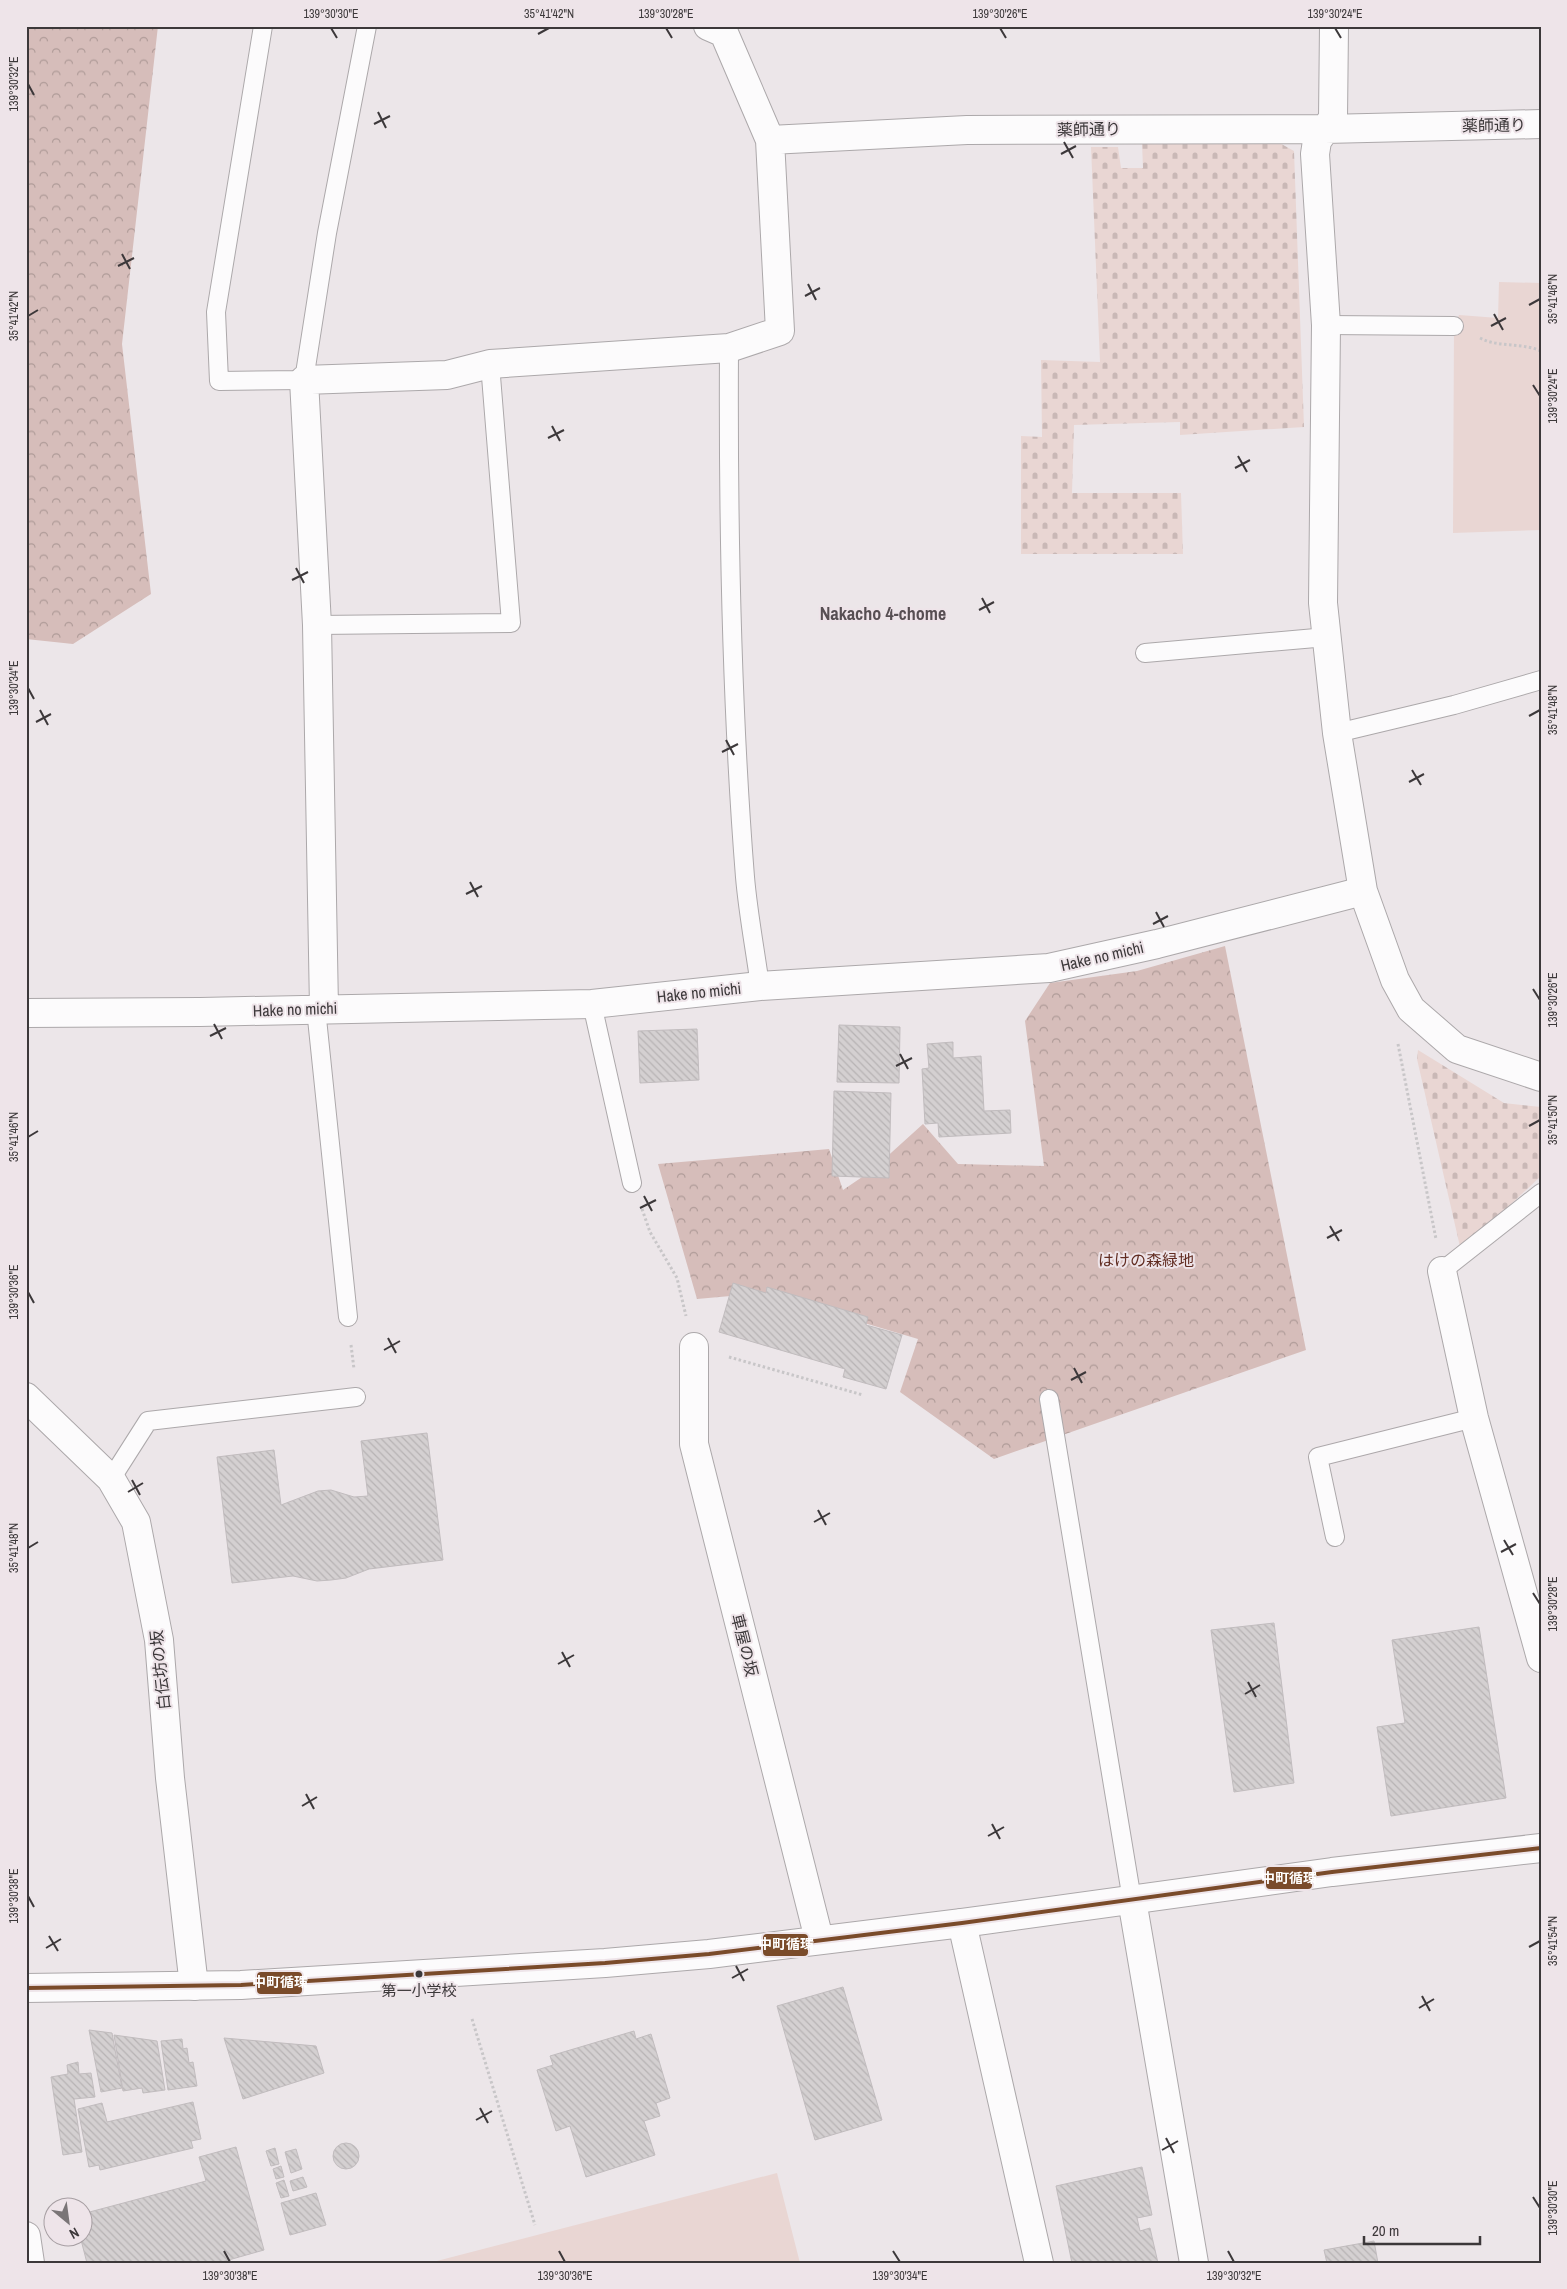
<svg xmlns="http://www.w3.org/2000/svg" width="1567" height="2289" font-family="'Archivo Narrow','Noto Sans JP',sans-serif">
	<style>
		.forest { fill: url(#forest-crowns) }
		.cemetery { fill: url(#cemetery-stones) }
		.park { fill: #e9d6d3 }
		.building { fill: url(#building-back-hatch); stroke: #c1bcbe }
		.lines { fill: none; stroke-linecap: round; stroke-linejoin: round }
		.lane-casing { stroke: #aca8aa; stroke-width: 20 }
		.street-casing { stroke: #aca8aa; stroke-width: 30 }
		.secondary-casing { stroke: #aca8aa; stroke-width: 30 }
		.path { stroke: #c8c6c8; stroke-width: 3; stroke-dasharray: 2.5 2.5; stroke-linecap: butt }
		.lane { stroke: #fcfbfc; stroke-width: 18 }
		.street { stroke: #fcfbfc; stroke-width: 28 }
		.secondary { stroke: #fcfbfc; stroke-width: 28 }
		.bus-1-casing { stroke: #eee4e9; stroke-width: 8 }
		.bus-1 { stroke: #7a4b2a; stroke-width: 4 }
		.ticks { fill: none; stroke: #3c383a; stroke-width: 2 }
		.bus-dot { fill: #3c383a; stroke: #eee4e9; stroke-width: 2 }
		.labels { text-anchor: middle; stroke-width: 4; stroke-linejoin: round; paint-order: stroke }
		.bus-label { font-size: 15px; fill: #3c383a; stroke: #eee4e9 }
		.street-label { font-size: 16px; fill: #3c383a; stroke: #eee4e9 }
		.park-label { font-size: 16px; fill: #622d22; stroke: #eee4e9 }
		.neighbourhood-label { font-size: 18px; font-weight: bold; fill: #574f53; stroke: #eee4e9 }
		.line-badge { stroke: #eee4e9; stroke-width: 2 }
		.badge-label { font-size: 14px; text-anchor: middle; font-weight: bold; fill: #fff }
		.neatline { fill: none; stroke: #3c383a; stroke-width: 2 }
		.ticks-label { font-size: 12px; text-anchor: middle; fill: #3c383a }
	</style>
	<defs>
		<pattern id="forest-crowns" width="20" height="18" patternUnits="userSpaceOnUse" patternTransform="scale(1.25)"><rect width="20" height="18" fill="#d6bdba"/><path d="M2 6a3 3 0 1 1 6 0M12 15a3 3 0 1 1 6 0" fill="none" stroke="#af9b98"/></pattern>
		<pattern id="cemetery-stones" width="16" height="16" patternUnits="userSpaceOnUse" patternTransform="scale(1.25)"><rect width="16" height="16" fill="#e9d6d3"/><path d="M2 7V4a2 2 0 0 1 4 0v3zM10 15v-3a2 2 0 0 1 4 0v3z" fill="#c9b8b6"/></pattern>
		<pattern id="building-back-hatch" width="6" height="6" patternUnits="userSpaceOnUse" patternTransform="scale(1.25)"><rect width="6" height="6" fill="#d4d0d1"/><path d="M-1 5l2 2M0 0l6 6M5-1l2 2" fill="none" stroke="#b7b3b4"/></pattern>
	</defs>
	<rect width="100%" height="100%" fill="#ece6e9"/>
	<!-- forest -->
	<path class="forest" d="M 26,26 L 158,26 L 122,344 L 151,594 L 73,644 L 26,639 Z
		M 1225,946 L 1306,1350 L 994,1459 L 900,1392 L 918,1339 L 764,1293 L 697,1299 L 658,1164 L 829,1149 L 843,1190 L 871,1171 L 923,1124 L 958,1164 L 1044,1166 L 1025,1021 L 1050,983 L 1137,971 Z"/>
	<!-- cemetery -->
	<path class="cemetery" d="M 1276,141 L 1294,151 L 1304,427 L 1180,435 L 1180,422 L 1074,425 L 1072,493 L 1181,493 L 1183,554 L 1021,554 L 1021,436 L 1042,437 L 1041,360 L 1100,362 L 1091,147 L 1118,147 L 1121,168 L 1143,168 L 1142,143 Z
		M 1418,1050 L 1504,1103 L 1541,1107 L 1541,1176 L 1461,1251 L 1417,1059 Z"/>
	<!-- park -->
	<path class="park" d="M 1499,282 L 1541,283 L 1541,530 L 1453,533 L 1454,326 L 1459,315 L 1498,318 Z
		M 777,2173 L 800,2263 L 429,2263 Z"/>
	<!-- building -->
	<path class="building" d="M 839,1025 L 900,1027 L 899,1083 L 837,1082 Z
		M 697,1029 L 699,1080 L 640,1083 L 638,1031 Z
		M 953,1042 L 953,1058 L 981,1056 L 984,1111 L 1010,1110 L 1011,1133 L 939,1137 L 938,1123 L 925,1124 L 922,1069 L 929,1068 L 927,1044 Z
		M 834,1091 L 891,1093 L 889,1178 L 832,1176 Z
		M 733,1283 L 766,1293 L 767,1287 L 868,1317 L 866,1325 L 902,1335 L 886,1389 L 843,1377 L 845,1369 L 719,1332 Z
		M 427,1433 L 443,1560 L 369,1569 L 346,1578 L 331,1580 L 317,1581 L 293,1576 L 232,1583 L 217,1457 L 274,1450 L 281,1505 L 318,1491 L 331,1490 L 354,1497 L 368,1496 L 361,1441 Z
		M 1274,1623 L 1294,1783 L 1234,1792 L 1211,1630 Z
		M 1479,1627 L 1506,1798 L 1391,1816 L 1377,1727 L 1405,1723 L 1392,1640 Z
		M 843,1987 L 882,2120 L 815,2140 L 777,2006 Z
		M 89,2030 L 112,2033 L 122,2088 L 101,2092 Z
		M 634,2031 L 636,2039 L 651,2034 L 670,2098 L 656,2103 L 660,2116 L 644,2121 L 655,2155 L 586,2177 L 570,2126 L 556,2131 L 537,2070 L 553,2065 L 550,2056 Z
		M 114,2035 L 157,2041 L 165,2090 L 143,2093 L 142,2088 L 123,2091 Z
		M 224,2038 L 316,2046 L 324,2073 L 243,2099 Z
		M 182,2039 L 183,2049 L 187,2048 L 189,2063 L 193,2062 L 197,2086 L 168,2090 L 161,2041 Z
		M 78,2062 L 79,2074 L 91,2073 L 95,2097 L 74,2099 L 82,2152 L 63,2155 L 51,2077 L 68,2074 L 67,2065 Z
		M 193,2102 L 201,2139 L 191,2141 L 193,2148 L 100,2170 L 99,2165 L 89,2167 L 78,2109 L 102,2103 L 107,2122 Z
		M333 2156a13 13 0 1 1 26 0a13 13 0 1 1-26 0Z
		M 236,2147 L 264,2250 L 218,2263 L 87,2263 L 80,2236 L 82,2236 L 82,2214 L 206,2181 L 199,2157 Z
		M 275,2148 L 279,2164 L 271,2166 L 266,2151 Z
		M 296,2149 L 302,2169 L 291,2173 L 285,2152 Z
		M 281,2166 L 284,2177 L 276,2179 L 273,2169 Z
		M 1142,2167 L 1152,2215 L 1137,2218 L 1140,2231 L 1150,2228 L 1158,2263 L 1072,2263 L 1056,2186 Z
		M 303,2177 L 307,2187 L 293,2191 L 290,2181 Z
		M 284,2180 L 289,2196 L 281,2198 L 276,2183 Z
		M 316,2193 L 326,2225 L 290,2235 L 281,2203 Z
		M 1374,2241 L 1378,2263 L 1327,2263 L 1324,2250 Z"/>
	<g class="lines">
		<defs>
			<path id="lane" d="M 263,26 L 216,312 L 219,381 L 304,380 L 327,233 L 367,26
				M 1326,325 L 1454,326
				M 729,348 C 728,524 731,701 745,877 C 748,913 755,949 760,986
				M 317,625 L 511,623 L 490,364
				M 1145,653 L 1327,637
				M 1337,733 L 1454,705 L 1541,680
				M 592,1004 L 632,1183
				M 316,1009 L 348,1317
				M 1442,1271 L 1541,1193
				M 1049,1399 L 1132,1900
				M 111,1479 L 148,1421 L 356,1397
				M 1335,1537 L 1318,1457 L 1474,1418"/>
			<path id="street" d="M 708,26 L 724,33 L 770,140 L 967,130 L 1325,129 L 1541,124
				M 1334,26 L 1333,118 L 1317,141 L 1315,154 L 1326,325 L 1323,603 L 1337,733 L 1363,891 L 1395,980 L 1411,1009 L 1457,1049 L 1541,1077
				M 324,1008 L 317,625 L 304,380 L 447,375 L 490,364 L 729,348 L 780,331 L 770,140
				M 26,1013 L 200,1012 L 592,1004 L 760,986 L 1049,968 L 1157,944 L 1363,891
				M 1442,1271 L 1474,1418 L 1541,1658
				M 694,1347 L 694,1444 L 819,1939
				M 26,1397 L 111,1479 L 136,1522 L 159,1640 L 170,1778 L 194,1986
				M 1132,1900 L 1194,2263
				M 962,1923 L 1039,2263"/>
			<path id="secondary" d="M 26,1988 L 241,1985 L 605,1963 L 709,1954 L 962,1923 L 1332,1872 L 1541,1848
				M 26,2236 L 30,2263"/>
		</defs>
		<!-- lane casing -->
		<use href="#lane" class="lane-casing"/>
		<!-- street casing -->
		<use href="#street" class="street-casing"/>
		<!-- secondary casing -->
		<use href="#secondary" class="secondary-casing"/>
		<!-- path -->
		<path class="path" d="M 1480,338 C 1499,348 1520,342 1541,351
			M 1398,1044 L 1436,1239
			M 642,1209 L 650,1232 L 677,1278 L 686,1316
			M 351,1345 L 354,1369
			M 729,1357 L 863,1395
			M 472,2019 L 535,2225"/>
		<!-- lane -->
		<use href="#lane" class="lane"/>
		<!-- street -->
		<use href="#street" class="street"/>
		<!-- secondary -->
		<use href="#secondary" class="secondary"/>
		<defs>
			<path id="bus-1" d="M 26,1988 L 241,1985 L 605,1963 L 709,1954 L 962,1923 L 1332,1872 L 1541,1848"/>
		</defs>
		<!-- bus-1 casing -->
		<use href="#bus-1" class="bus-1-casing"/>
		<!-- bus-1 -->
		<use href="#bus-1" class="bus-1"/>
	</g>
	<!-- ticks -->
	<path class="ticks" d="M 331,28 L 337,38M 666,28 L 672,38M 1000,28 L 1006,38M 1335,28 L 1341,38M 538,34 L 549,28M 28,84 L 34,95M 378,112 L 386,128M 374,124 L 390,116M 1064,142 L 1073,158M 1061,154 L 1076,146M 122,254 L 130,269M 118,266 L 134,258M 808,284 L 816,300M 805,296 L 820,288M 1529,305 L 1540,299M 1494,314 L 1503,330M 28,316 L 38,310M 1491,326 L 1506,318M 1533,385 L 1540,396M 552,426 L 560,441M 548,438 L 564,430M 1238,456 L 1247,472M 1235,468 L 1250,460M 296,568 L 304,583M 292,580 L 308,572M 982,598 L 990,613M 979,610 L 994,602M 28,688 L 34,699M 40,710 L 48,725M 1529,716 L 1540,710M 36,722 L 51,714M 726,740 L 734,755M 722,752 L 738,744M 1412,770 L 1421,785M 1409,782 L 1424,774M 470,882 L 478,897M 466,894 L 482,886M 1156,912 L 1164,927M 1153,924 L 1168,916M 1533,989 L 1540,1000M 214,1024 L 222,1039M 210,1036 L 226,1028M 900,1054 L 908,1069M 896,1066 L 912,1058M 1529,1126 L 1540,1120M 28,1137 L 38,1131M 644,1196 L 652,1211M 640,1208 L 656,1200M 1330,1226 L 1339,1241M 1327,1238 L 1342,1230M 28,1292 L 34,1303M 388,1338 L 396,1353M 384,1350 L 400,1341M 1074,1368 L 1082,1383M 1071,1380 L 1086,1372M 132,1480 L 140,1495M 128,1492 L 143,1483M 818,1510 L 826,1525M 814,1522 L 830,1513M 1504,1540 L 1513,1555M 28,1548 L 38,1542M 1501,1552 L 1516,1544M 1533,1593 L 1540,1604M 562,1652 L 570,1667M 558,1664 L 574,1655M 1248,1682 L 1256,1697M 1245,1694 L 1260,1685M 306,1794 L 314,1809M 302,1806 L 317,1797M 992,1824 L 1000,1839M 988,1836 L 1004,1827M 28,1896 L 34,1907M 49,1936 L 58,1951M 1529,1947 L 1540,1941M 46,1948 L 61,1939M 736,1966 L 744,1981M 732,1978 L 748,1969M 1422,1996 L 1430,2011M 1419,2008 L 1434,1999M 480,2108 L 488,2123M 476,2120 L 492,2111M 1166,2138 L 1174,2153M 1162,2150 L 1178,2141M 1533,2197 L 1540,2208M 224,2251 L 230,2262M 559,2251 L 565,2262M 893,2251 L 900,2262M 1228,2251 L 1234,2262"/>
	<!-- markers -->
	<circle class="bus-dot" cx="419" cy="1974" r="4.5"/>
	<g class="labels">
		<!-- bus labels -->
		<g class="bus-label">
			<text x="419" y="1996">第一小学校</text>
		</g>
		<!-- street labels -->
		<g class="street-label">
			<text transform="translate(1494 125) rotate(-1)" y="6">薬師通り</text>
			<text transform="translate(1089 129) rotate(-1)" y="6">薬師通り</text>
			<text transform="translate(1102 956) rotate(-13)" y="6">Hake no michi</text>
			<text transform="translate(699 992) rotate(-6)" y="6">Hake no michi</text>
			<text transform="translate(295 1009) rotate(-2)" y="6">Hake no michi</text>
			<text transform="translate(745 1645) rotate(76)" y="6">車屋の坂</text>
			<text transform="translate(160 1670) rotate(-96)" y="6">白伝坊の坂</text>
		</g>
		<!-- park labels -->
		<g class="park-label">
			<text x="1146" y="1266">はけの森緑地</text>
		</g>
		<!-- neighbourhood labels -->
		<g class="neighbourhood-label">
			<text x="883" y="620">Nakacho 4-chome</text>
		</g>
	</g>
	<g class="line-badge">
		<rect x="1265" y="1866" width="48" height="24" rx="5" fill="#7a4b2a"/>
		<rect x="762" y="1933" width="47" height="24" rx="5" fill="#7a4b2a"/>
		<rect x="256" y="1971" width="47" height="24" rx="5" fill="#7a4b2a"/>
	</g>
	<g class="badge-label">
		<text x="1289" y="1883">中町循環</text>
		<text x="786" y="1949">中町循環</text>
		<text x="280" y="1987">中町循環</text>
	</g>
	<!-- border -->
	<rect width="1567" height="2289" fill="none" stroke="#eee4e9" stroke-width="55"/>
	<!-- north arrow -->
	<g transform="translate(68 2222) rotate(151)"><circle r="24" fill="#eee4e9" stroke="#a79fa3"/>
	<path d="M0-4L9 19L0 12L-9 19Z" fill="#7a7577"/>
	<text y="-8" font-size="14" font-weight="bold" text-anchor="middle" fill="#3c383a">N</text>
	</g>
	<!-- scale -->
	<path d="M1364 2236v8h116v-8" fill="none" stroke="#3c383a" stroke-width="2.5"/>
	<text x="1372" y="2236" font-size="15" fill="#3c383a" stroke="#eee4e9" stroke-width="4" paint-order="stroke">20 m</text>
	<rect x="28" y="28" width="1512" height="2234" class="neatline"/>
	<g class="ticks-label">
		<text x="331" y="18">139°30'30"E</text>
		<text x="549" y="18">35°41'42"N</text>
		<text x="666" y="18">139°30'28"E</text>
		<text x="1000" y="18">139°30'26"E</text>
		<text x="1335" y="18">139°30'24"E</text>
		<text transform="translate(14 84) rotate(-90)" y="4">139°30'32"E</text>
		<text transform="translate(1553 299) rotate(-90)" y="4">35°41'46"N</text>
		<text transform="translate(14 316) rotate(-90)" y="4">35°41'42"N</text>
		<text transform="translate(1553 396) rotate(-90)" y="4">139°30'24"E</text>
		<text transform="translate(14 688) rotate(-90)" y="4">139°30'34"E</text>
		<text transform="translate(1553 710) rotate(-90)" y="4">35°41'48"N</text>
		<text transform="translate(1553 1000) rotate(-90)" y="4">139°30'26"E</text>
		<text transform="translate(1553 1120) rotate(-90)" y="4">35°41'50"N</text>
		<text transform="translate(14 1137) rotate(-90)" y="4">35°41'46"N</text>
		<text transform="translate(14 1292) rotate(-90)" y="4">139°30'36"E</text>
		<text transform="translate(14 1548) rotate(-90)" y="4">35°41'48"N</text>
		<text transform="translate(1553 1604) rotate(-90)" y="4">139°30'28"E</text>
		<text transform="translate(14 1896) rotate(-90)" y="4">139°30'38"E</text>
		<text transform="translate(1553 1941) rotate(-90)" y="4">35°41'54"N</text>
		<text transform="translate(1553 2208) rotate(-90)" y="4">139°30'30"E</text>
		<text x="230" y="2280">139°30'38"E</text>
		<text x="565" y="2280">139°30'36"E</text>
		<text x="900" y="2280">139°30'34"E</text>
		<text x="1234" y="2280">139°30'32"E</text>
	</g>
</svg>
